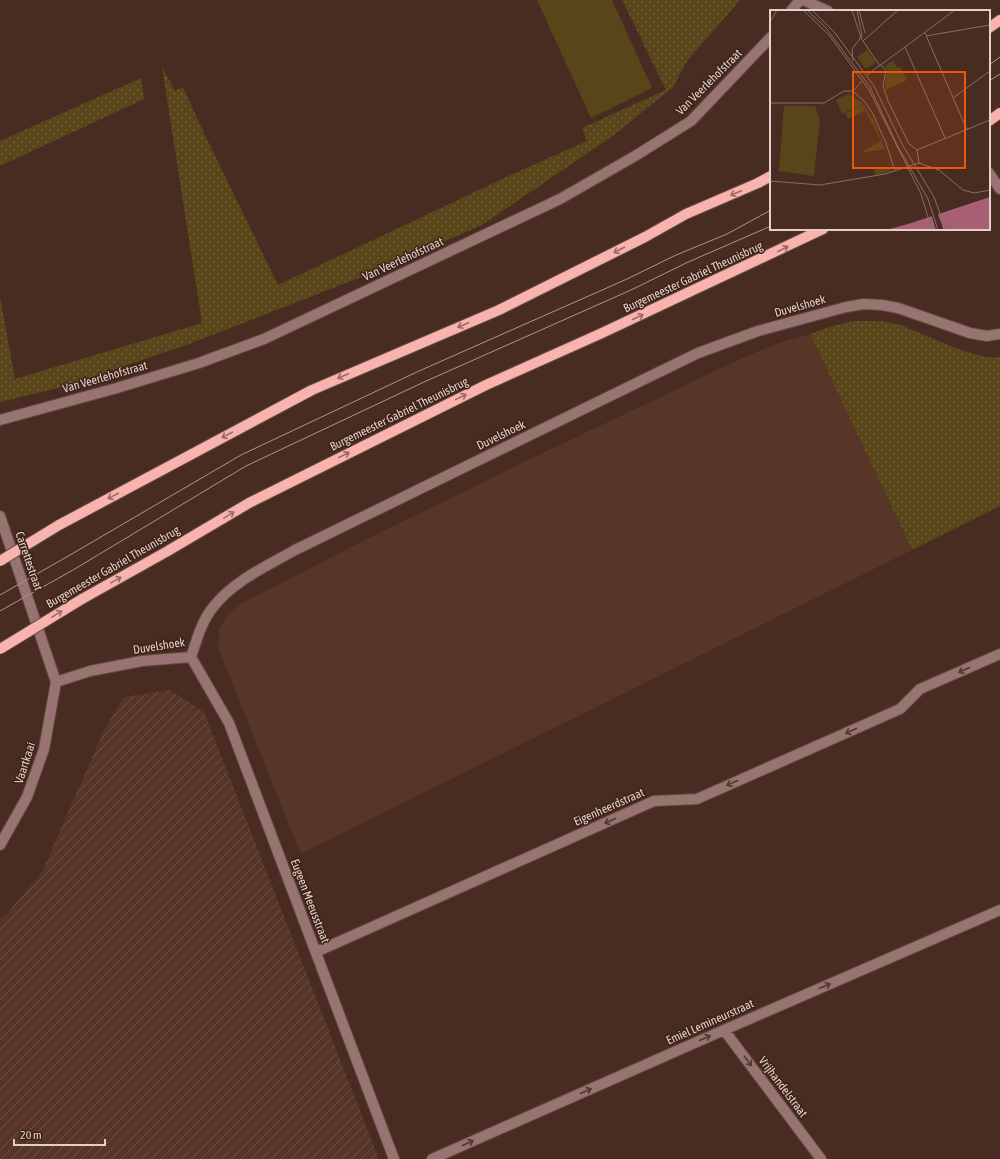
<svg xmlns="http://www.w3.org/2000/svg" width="1000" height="1159" font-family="'Asap Condensed',sans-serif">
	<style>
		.built { fill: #573527 }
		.industrial { fill: url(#industrial-furrows) }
		.grass { fill: url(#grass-dots) }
		.garden { fill: #58461a }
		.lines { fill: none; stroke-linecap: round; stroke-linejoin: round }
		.minor-casing { stroke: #644a3f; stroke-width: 12 }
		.major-casing { stroke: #644a3f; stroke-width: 12 }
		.minor { stroke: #977472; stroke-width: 10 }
		.major { stroke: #f9b3af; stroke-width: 10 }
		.tram { stroke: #ab958d; stroke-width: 1 }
		.major-bridge-casing { stroke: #644a3f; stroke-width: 12; stroke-linecap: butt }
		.major-bridge { stroke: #f9b3af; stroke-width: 10 }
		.oneway { stroke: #9b6a63 }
		.oneway2 { stroke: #54362e }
		.labels { text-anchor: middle; stroke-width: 3; stroke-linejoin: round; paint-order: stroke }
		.street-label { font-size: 12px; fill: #e2d0c9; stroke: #3d2217 }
		.inset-road { fill: none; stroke: #866e64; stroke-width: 1 }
		.view { fill: #e8590c; fill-opacity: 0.15; stroke: #e8590c; stroke-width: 2 }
		.inset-edge { fill: none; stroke: #e2d0c9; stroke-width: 2 }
	</style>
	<defs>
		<pattern id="industrial-furrows" width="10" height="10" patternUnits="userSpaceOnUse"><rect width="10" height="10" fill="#573527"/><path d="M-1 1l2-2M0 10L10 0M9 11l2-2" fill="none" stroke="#6f5145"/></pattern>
		<pattern id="grass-dots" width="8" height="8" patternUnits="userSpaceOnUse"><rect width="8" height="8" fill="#58461a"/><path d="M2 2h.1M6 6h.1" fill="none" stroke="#70603a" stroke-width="1.8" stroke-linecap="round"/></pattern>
	</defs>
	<rect width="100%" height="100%" fill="#482c21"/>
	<!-- built -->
	<path class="built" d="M 810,334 L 912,550 L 301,854 L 218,648 L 220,628 L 227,615 L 242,603 L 369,538 L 520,464 L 740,359 L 778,343 Z"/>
	<!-- industrial -->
	<path class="industrial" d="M 170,690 L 204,712 L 379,1159 L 0,1159 L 0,920 L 6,915 L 42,872 L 105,728 L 124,697 Z"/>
	<!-- grass -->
	<path class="grass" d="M 622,0 L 740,0 L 687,61 L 673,87 L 614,135 L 482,225 L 379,270 L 189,344 L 66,386 L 0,402 L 0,297 L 15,379 L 202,323 L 162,67 L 175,91 L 183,87 L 202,129 L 278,285 L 515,173 L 587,141 L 582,128 L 666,90 Z
		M 141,78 L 144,99 L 0,166 L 0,141 Z
		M 854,321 C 868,321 883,320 897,324 C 921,332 978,362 1000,357 L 1000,506 L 912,550 L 810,334 L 833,326 Z"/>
	<!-- garden -->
	<path class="garden" d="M 537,0 L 612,0 L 652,88 L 591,118 Z"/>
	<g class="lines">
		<defs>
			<path id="minor" d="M 803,0 L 828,11
				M 791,11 L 800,0
				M 989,173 L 1000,189
				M 0,420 L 117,388 L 199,363 L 264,339 L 560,199 L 635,156 L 691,121 L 771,37
				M 0,516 L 56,682 L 44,749 L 27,797 L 0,845
				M 191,657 C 197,639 202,620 214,606 C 235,580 267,566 295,550 L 698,353 L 758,331 L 846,307 L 864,304 L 882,305 L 898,308 L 970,333 L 987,336 L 1000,334
				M 191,657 L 229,723 L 394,1159
				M 56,682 L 90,671 L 142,661 L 191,657
				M 316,952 L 654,801 L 697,799 L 900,709 L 920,689 L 1000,654
				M 724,1030 L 821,1159
				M 432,1159 L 724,1030 L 1000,910"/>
			<path id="major" d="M 989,28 L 1000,20
				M 989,121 L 1000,113
				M 59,525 L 312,390 L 499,310 L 645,237 L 686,214 L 758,183 L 771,176
				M 82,599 L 166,552 L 249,503 L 486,385 L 602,333 L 823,229"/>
		</defs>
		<!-- minor casing -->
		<use href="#minor" class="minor-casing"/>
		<!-- major casing -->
		<use href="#major" class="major-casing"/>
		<!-- minor -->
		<use href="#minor" class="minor"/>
		<!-- major -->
		<use href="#major" class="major"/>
		<!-- tram -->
		<path class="tram" d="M 989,65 L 1000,57
			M 989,81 L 1000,74
			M 0,595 L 70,555 L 241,455 L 419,371 L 627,279 L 676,255 L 727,234 L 771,210
			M 0,611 L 73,570 L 246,466 L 424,382 L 631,290 L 686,263 L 771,226"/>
		<defs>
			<path id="major-bridge" d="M 0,561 L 59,525
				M 0,649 L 82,599"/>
		</defs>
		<!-- major-bridge casing -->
		<use href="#major-bridge" class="major-bridge-casing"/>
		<!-- major-bridge -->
		<use href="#major-bridge" class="major-bridge"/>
	</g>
	<!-- one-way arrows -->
	<defs><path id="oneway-shaft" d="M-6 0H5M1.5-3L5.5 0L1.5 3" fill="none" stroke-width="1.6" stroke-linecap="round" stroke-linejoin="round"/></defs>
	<g class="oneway">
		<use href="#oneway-shaft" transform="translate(736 193) rotate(157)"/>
		<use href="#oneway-shaft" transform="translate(783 249) rotate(-26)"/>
		<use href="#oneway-shaft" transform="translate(619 250) rotate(153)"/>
		<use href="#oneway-shaft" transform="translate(638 317) rotate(-25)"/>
		<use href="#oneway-shaft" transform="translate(463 325) rotate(157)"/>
		<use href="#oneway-shaft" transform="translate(343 376) rotate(157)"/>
		<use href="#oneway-shaft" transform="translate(461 397) rotate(-26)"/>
		<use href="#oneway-shaft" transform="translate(227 435) rotate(152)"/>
		<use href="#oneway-shaft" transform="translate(344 455) rotate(-26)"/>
		<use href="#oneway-shaft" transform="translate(113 496) rotate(152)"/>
		<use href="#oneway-shaft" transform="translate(229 515) rotate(-31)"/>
		<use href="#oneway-shaft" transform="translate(116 580) rotate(-29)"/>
		<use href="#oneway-shaft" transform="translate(57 614) rotate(-32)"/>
	</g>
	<g class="oneway2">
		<use href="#oneway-shaft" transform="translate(964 670) rotate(156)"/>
		<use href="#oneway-shaft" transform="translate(851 731) rotate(156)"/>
		<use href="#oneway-shaft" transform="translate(732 783) rotate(156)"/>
		<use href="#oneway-shaft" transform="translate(610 821) rotate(156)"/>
		<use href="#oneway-shaft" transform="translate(825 986) rotate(-23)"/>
		<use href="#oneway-shaft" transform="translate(705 1038) rotate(-24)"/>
		<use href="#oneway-shaft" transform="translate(748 1061) rotate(53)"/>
		<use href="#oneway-shaft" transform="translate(586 1091) rotate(-24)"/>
		<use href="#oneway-shaft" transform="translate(468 1143) rotate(-24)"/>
	</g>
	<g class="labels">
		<!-- street labels -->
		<g class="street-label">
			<text transform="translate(709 82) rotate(-45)" y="4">Van Veerlehofstraat</text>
			<text transform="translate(403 259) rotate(-25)" y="4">Van Veerlehofstraat</text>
			<text transform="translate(693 277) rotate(-25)" y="4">Burgemeester Gabriel Theunisbrug</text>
			<text transform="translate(800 306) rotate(-16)" y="4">Duvelshoek</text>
			<text transform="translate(105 377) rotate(-16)" y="4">Van Veerlehofstraat</text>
			<text transform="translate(399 414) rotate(-26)" y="4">Burgemeester Gabriel Theunisbrug</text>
			<text transform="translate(501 435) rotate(-26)" y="4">Duvelshoek</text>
			<text transform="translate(29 561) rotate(71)" y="4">Carrettestraat</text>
			<text transform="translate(113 567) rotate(-30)" y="4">Burgemeester Gabriel Theunisbrug</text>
			<text transform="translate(159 646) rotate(-9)" y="4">Duvelshoek</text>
			<text transform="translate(25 763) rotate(-72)" y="4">Vaartkaai</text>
			<text transform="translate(609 807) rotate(-24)" y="4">Eigenheerdstraat</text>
			<text transform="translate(310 901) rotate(69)" y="4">Eugeen Meeusstraat</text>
			<text transform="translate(710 1022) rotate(-24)" y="4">Emiel Lemineurstraat</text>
			<text transform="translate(783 1087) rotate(53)" y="4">Vrijhandelstraat</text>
		</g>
	</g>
	<!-- overview -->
	<g transform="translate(770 10)">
		<rect width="220" height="220" fill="#482c21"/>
		<path d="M 123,50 L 127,58 L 130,57 L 137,70 L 116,80 L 115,72 L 118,62 L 115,56 ZM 78,84 L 92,93 L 105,112 L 122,161 L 106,165 L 103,160 L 120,157 L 115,139 L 90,143 L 111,131 L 92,94 L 72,104 L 66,90 Z" fill="#58461a"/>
		<path d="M 97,40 L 106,52 L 96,59 L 87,47 Z" fill="#58461a"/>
		<path d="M 92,95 L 95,101 L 78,109 L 75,103 ZM 14,96 L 45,96 L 50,110 L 44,166 L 9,161 Z" fill="#58461a"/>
		<path d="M 220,187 L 220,220 L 116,220 L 138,214 Z" fill="#a75f74"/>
		<path d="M 167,202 L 172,215 L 173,220 L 166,220 L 161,204 Z" fill="#482c21"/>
		<path class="inset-road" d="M 33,0 L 59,25 L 99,80 L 151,184 L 162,220M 37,0 L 56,18 L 100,77 L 127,135 L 158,189 L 168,220M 42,0 L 65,23 L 104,76 L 132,134 L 164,187 L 176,220M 82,0 L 91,28 L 110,56M 89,0 L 95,23M 0,12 L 7,0M 155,23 L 197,120M 156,26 L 220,15M 93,31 L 128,0M 135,37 L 175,128M 83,51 L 82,39 L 92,26 L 87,0M 111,55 L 116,61 L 113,75 L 118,91 L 139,134 L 147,140M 97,65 L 185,0M 83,81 L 95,92 L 103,104 L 116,133 L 125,161M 83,81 L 92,71M 183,88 L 220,61M 0,93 L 54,93 L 74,81 L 83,81M 147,140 L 220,110M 147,140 L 149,153M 0,171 L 50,175 L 115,164 L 149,153 L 169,160 L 193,180 L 204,183 L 220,180"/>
		<path class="view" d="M 83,62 L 195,62 L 195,158 L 83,158 Z"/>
		<rect width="220" height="220" class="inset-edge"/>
	</g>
	<!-- scale -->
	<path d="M14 1139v6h91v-6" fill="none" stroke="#e2d0c9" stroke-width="2"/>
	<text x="20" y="1139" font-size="12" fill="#e2d0c9" stroke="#3d2217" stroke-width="3" paint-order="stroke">20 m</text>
</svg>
